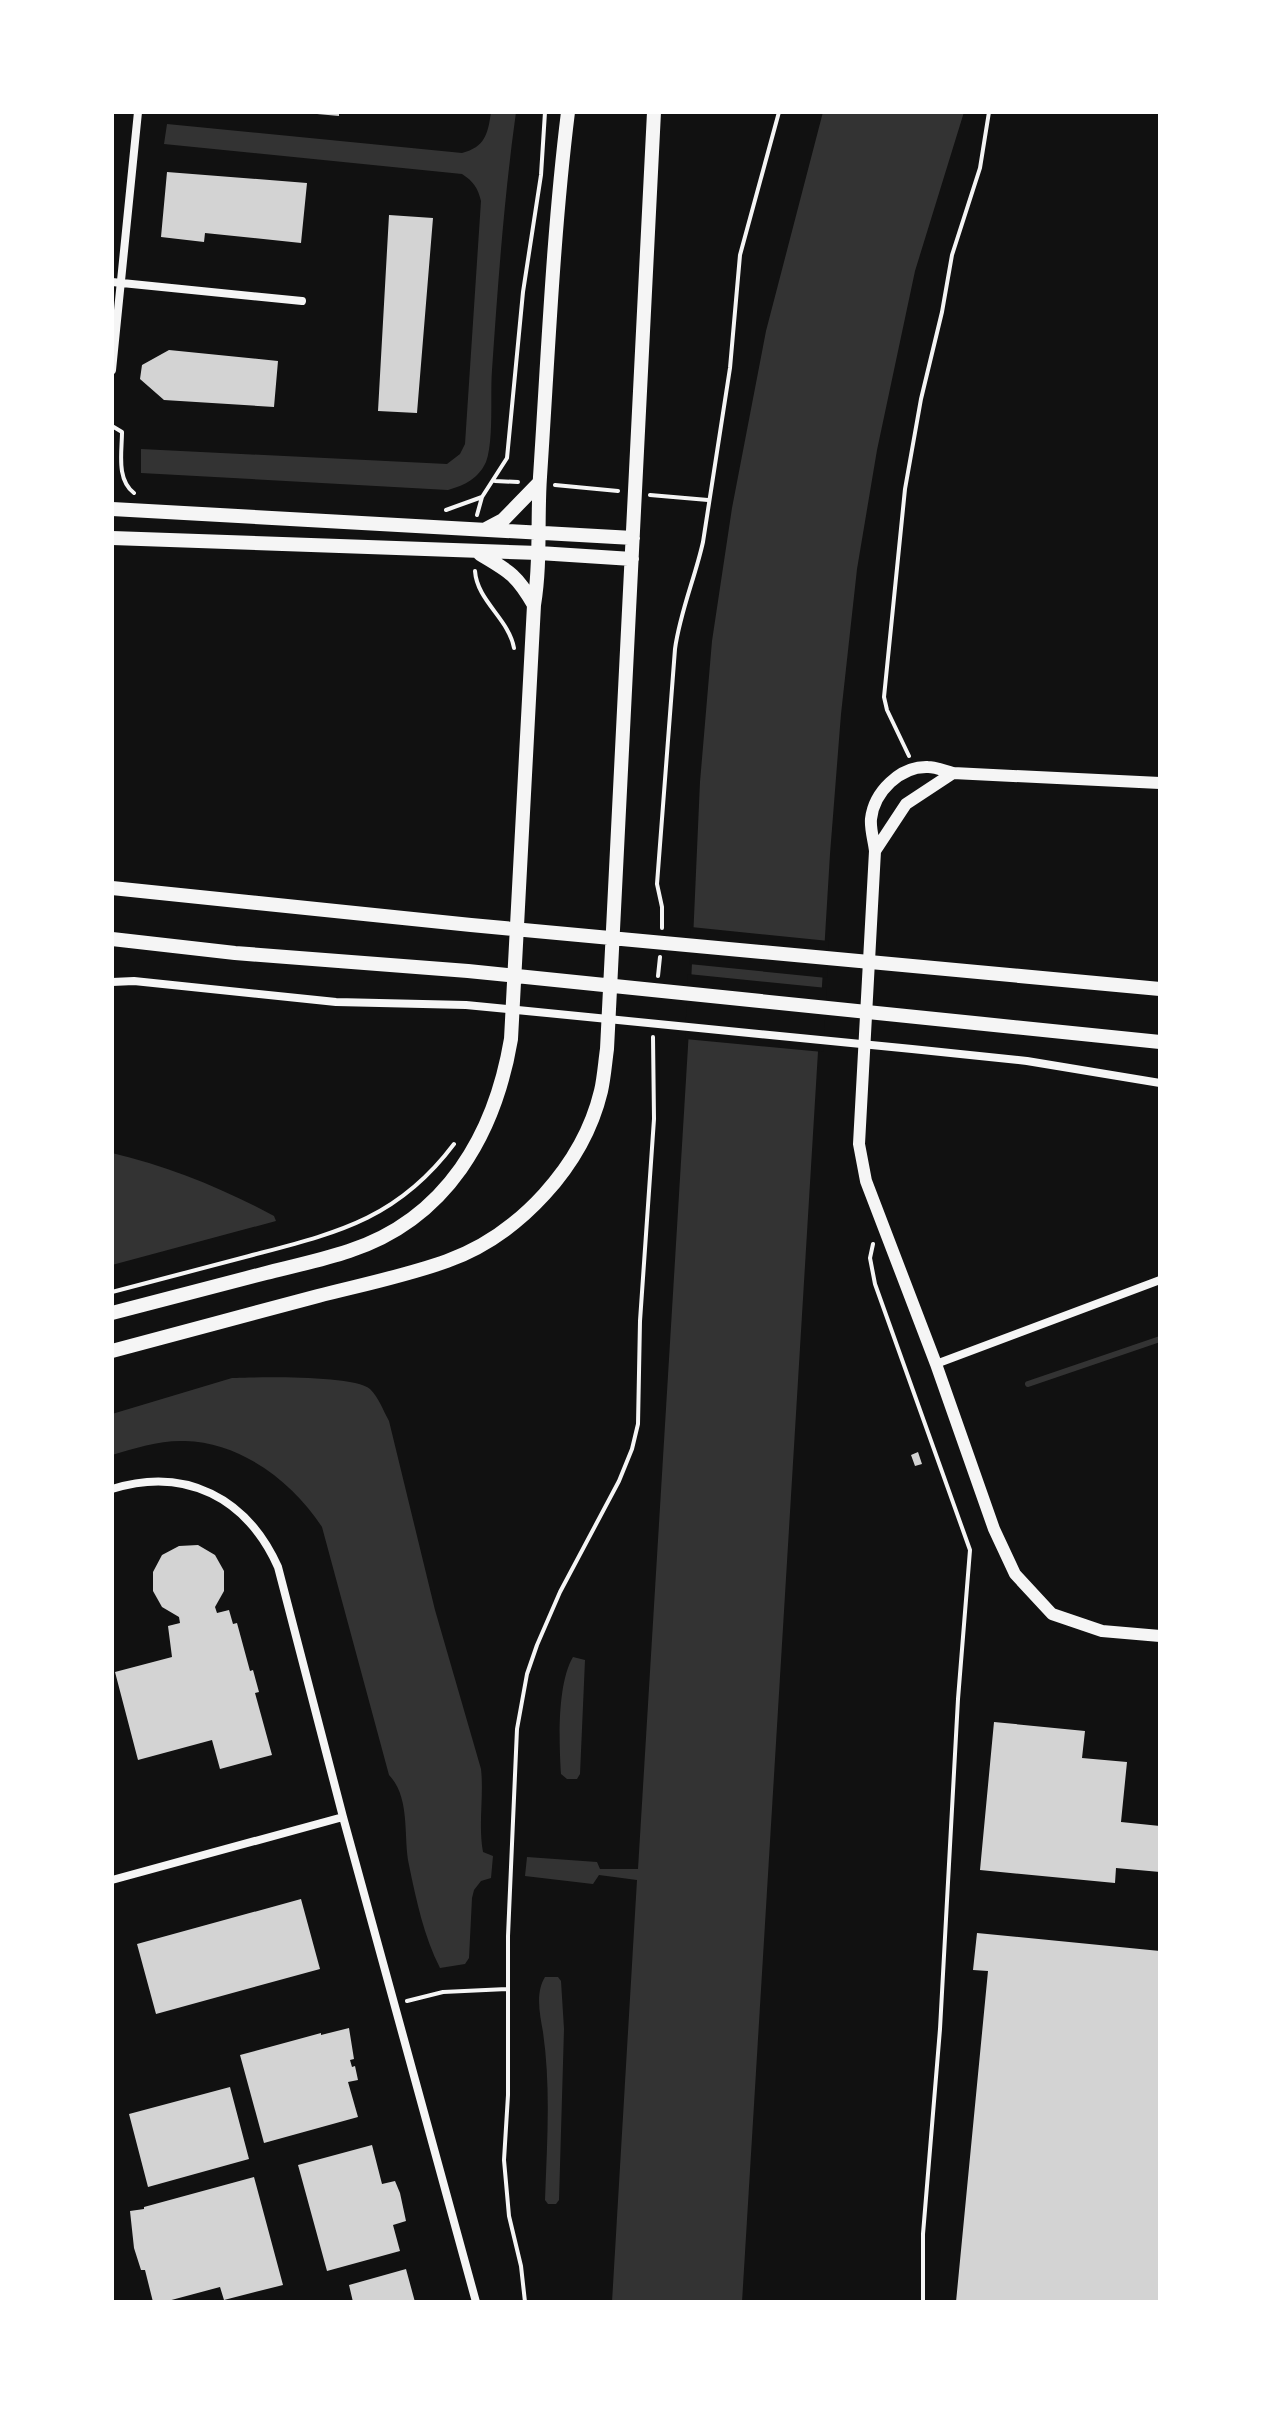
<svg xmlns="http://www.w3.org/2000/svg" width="1272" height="2414" viewBox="0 0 1272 2414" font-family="'Public Sans',sans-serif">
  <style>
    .water { fill: #333 }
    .pier { fill: #111 }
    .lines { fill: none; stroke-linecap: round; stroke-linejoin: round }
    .stream { stroke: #333; stroke-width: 6 }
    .building { fill: #d3d3d3 }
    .path { stroke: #f5f5f5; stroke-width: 4 }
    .minor { stroke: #f5f5f5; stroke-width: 8 }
    .tertiary { stroke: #f5f5f5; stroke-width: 12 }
    .primary { stroke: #f5f5f5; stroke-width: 14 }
  </style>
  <rect width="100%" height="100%" fill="#111"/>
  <!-- water -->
  <path class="water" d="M491,112H516C504,198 498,283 492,370C490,394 494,440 486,462C478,479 465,485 448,490L141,473V449L447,464L460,454L465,444L481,201C478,188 473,181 462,174L164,144L167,124L462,153C485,147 488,134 491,112Z
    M823,112H964L915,271L877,450L857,569L841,714L830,854L742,2302H612L637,1880L599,1875L593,1884L525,1876L527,1857L597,1862L600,1869H638L689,1030L700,782L712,641L732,508L766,331Z
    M112,1153C168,1166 224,1189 274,1216L276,1221L112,1265Z
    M232,1378C257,1377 354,1375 370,1389C379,1398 383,1410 389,1421L435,1610L481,1769C484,1796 478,1825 483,1852L493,1856L491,1878L481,1881L474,1890L472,1898L469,1958L465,1964L440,1968C424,1937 416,1899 409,1865C403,1837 411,1798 389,1775L322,1527C294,1483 241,1442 185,1441C160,1440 136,1448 112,1455V1414Z
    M573,1657L585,1660L580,1774L577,1779H567L561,1774C559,1742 557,1684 573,1657Z
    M545,1977H558L561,1981L564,2029L559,2200L556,2204H548L545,2200C547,2144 551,2088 543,2032C540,2015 535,1993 545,1977Z"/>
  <!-- pier -->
  <path class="pier" d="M691,927L829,941L827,978L689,964Z
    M688,974L827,988L823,1052L685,1039Z"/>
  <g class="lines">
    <!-- stream -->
    <path class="stream" d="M1028,1384L1160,1339"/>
  </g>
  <!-- building -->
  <path class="building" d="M317,112H339V116L317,114Z
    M167,172L307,183L301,243L205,233L204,242L161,237Z
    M389,215L433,218L417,413L378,411Z
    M169,350L278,361L274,407L164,400L140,379L142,365Z
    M918,1452L922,1464L915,1466L911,1455Z
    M198,1545L215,1555L224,1571V1591L215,1607L217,1613L229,1610L233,1624L237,1623L250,1671L253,1670L259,1692L255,1693L272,1755L220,1769L212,1740L138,1760L115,1672L172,1657L168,1626L180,1623L179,1617L162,1607L153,1591V1572L162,1555L179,1546Z
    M994,1722L1085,1731L1082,1758L1127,1762L1121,1822L1160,1826V1872L1116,1868L1115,1883L980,1870Z
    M301,1899L320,1969L156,2014L137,1944Z
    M977,1933L1160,1951V2302H956L988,1971L973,1970Z
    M349,2028L354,2059L350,2060L352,2067L355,2066L358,2080L348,2082L358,2117L264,2143L240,2055L321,2033V2035Z
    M230,2087L249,2159L148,2187L129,2114Z
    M372,2145L382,2184L395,2181L400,2193L406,2221L393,2225L400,2251L327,2271L298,2165Z
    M254,2177L283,2285L224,2300L220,2287L164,2302H153L145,2270H141L134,2248L130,2211L144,2209V2207Z
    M406,2269L415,2302H353L349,2285Z"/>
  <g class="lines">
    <!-- path -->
    <path class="path" d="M112,426L122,432C122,452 116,479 134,493
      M495,481L518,482
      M555,485L618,491
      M650,495L708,500
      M446,510L482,497
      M477,515L482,497L507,458L523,292L541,175L545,112
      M475,571C477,601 509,619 514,648
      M909,756L887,710L884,697L905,489L921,399L942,312L952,255L980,168L989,112
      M662,928V907L657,884L675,649C680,612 695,578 703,542L730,368L740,255L779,112
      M658,976L660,957
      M873,1244L870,1258L875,1284L970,1550L958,1699L940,2029L923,2234V2302
      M112,1292C158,1280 203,1268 249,1256C336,1233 397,1220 454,1144
      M407,2001L443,1992L507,1989
      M525,2302L521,2266L509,2216L504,2160L508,2095V1936L517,1729L527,1674L537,1645L560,1592L619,1481L632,1449L638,1424L640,1321L654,1119L653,1037"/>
    <!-- minor -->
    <path class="minor" d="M112,282L302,301
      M112,370L138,112
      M112,982L134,981L336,1002L466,1005L912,1049L1027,1061L1160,1083
      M936,1364L1160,1280
      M112,1489C186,1466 247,1498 278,1567L343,1817L476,2302
      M112,1880L343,1817"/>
    <!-- tertiary -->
    <path class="tertiary" d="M1160,783L953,773C945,771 936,767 928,767C900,766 874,792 871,819C870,829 874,841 875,851L859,1144L866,1181L936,1364L994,1529L1015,1574L1052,1614L1102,1631L1160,1636
      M875,851L906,804L953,773"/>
    <!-- primary -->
    <path class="primary" d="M112,509L633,538
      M486,529L503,520L539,483
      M112,538L539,553L632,559
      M480,554C509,571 517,575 534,605
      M112,888L471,925L1160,989
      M112,939L235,953L468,971L1160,1042
      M112,1313C163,1300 215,1286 266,1273C294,1266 322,1260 349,1251C447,1219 495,1134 511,1039L534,605C541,563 537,520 540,477C548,356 553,233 568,112
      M112,1351C181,1333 249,1314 318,1296C361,1285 405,1276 447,1261C519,1235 583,1166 601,1091C604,1078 605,1063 607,1049L654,112"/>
  </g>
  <!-- border -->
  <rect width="1272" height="2414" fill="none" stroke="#ffffff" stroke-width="228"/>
</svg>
